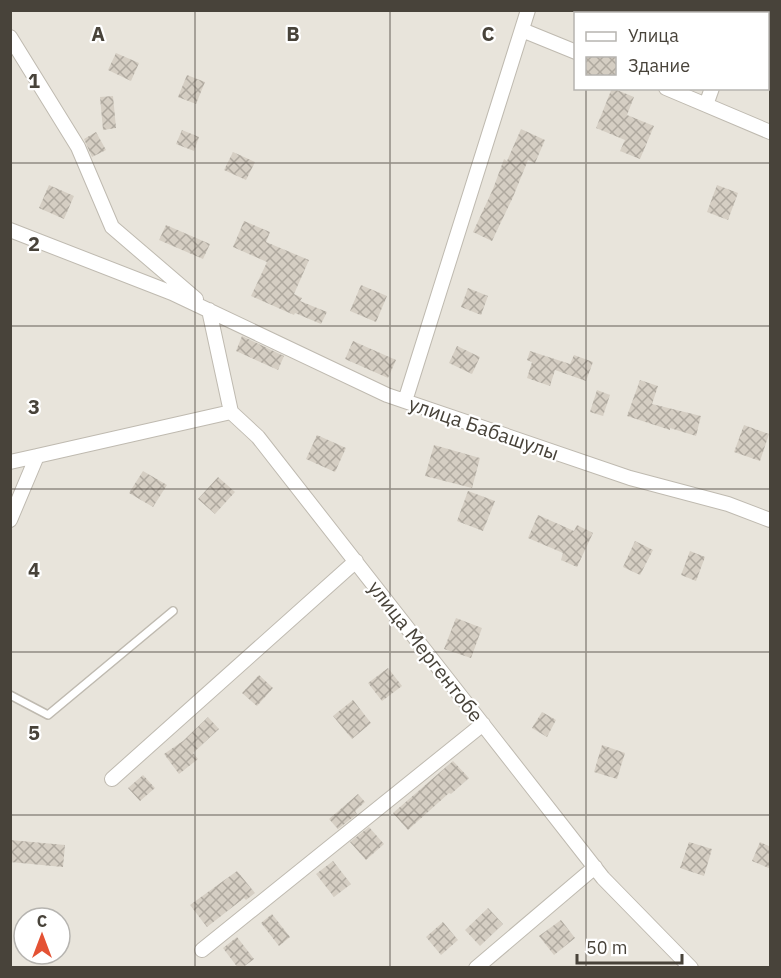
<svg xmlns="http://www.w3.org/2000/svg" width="781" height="978" viewBox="0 0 781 978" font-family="'IBM Plex Sans',sans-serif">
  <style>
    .residential { fill: #e8e4db; fill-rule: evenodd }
    .building { fill: url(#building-cross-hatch) }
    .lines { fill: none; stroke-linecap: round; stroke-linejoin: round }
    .lane-casing { stroke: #bfbab0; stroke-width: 10 }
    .street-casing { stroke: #bfbab0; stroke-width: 16 }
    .lane { stroke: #fff; stroke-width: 7 }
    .street { stroke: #fff; stroke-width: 14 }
    .grid { fill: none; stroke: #48433a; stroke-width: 1.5; stroke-opacity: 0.55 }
    .labels { text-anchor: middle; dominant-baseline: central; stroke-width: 4.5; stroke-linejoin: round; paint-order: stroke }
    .street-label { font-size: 20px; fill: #48433a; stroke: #fff }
    .grid-label { font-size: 20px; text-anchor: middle; font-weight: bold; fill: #48433a; stroke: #fff; stroke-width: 4.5; stroke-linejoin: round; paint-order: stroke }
  </style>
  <defs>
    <pattern id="building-cross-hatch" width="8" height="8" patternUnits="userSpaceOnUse" patternTransform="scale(1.5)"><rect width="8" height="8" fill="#d5cec3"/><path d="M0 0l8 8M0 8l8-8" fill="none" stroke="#afa99f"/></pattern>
  </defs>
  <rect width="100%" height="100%" fill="#f4f2ec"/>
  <!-- residential -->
  <path class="residential" d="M10,11H770V967H11ZM576,14H768V88H576ZM24,918H60V954H24Z"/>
  <!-- building -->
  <path class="building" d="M116,53L139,63L131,81L108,70Z
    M187,75L205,82L196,104L178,97Z
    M612,88L634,97L627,115L654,126L640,159L620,151L625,140L596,128Z
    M113,96L116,128L103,130L100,97Z
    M521,129L545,140L535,163L528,160L513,197L492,241L473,232L493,189L504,159L507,161Z
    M182,130L199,137L194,151L176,144Z
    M96,132L106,150L92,157L84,139Z
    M233,152L255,162L246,180L224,170Z
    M49,185L74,196L64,219L39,208Z
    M717,185L738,193L728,220L707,212Z
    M244,221L270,232L266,242L309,260L294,294L302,298L300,301L327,312L321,324L295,313L294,315L251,296L267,262L233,247Z
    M166,225L210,244L203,259L159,240Z
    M361,285L387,296L376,322L350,311Z
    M468,288L488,296L481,315L461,307Z
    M242,336L284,356L278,370L236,351Z
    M353,341L396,360L388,378L345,359Z
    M457,346L480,357L472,374L449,363Z
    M530,351L570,364L574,355L593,362L586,381L555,370L550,386L527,378L532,362L527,360Z
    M640,380L658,386L652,404L701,416L696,436L670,428V430L627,416Z
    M597,390L610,395L603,416L590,412Z
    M744,425L769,434L760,461L734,452Z
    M317,435L346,448L335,472L306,459Z
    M434,445L480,458L472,488L425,476Z
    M143,471L167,485L153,507L129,493Z
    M218,477L235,492L215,514L198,499Z
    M468,491L495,501L483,531L457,521Z
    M538,515L574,531L577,525L593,533L577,567L561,560L563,553L528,538Z
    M635,541L653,550L640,575L623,567Z
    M690,551L705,557L696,581L681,575Z
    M456,618L482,628L471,658L444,649Z
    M388,668L402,686L382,701L368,683Z
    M259,675L273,688L257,706L242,693Z
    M353,700L371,723L352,739L333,716Z
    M542,712L556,720L547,737L532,728Z
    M208,717L219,729L193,753L198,759L179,774L164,754L183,741Z
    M602,745L625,753L617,779L594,772Z
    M453,761L469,778L451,794L449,793L408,830L393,813Z
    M143,775L155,788L140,801L128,788Z
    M358,794L365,802L355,811L357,814L338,829L329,819Z
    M369,827L384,844L366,860L350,842Z
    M10,840L65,845L63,867L10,862Z
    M689,842L712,849L704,876L680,868Z
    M760,842L771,847V869L752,861Z
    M333,861L351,884L334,897L316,874Z
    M237,871L255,893L246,900L244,898L207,927L190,905Z
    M488,908L503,924L480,946L465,930Z
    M272,914L290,937L279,946L261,923Z
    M561,920L575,938L554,955L539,936Z
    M443,922L458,940L441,955L426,937Z
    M237,937L254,959L242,968H238L223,948Z"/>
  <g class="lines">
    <defs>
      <path id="lane" d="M10,695L48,715L173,611"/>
      <path id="street" d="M742,14L743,10
        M522,30L576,52
        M10,37L78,147L112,227L196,299
        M666,88L770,132
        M706,105L712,88
        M10,230L172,293L387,395L630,478L728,504L770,520
        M209,310L231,412L258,437L603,878L691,968
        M405,401L528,10
        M10,462L37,456
        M10,520L37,456L231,412
        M112,779L356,561
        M202,950L483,724
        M476,968L595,867"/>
    </defs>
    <!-- lane casing -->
    <use href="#lane" class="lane-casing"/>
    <!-- street casing -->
    <use href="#street" class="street-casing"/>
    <!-- lane -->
    <use href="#lane" class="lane"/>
    <!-- street -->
    <use href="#street" class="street"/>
  </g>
  <!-- grid -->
  <path class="grid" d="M195,10V968M390,10V968M586,10V14M586,88V968M10,163H770M10,326H770M10,489H770M10,652H770M10,815H770"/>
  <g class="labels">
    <!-- street labels -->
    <g class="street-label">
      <text transform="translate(484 428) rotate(19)">улица Бабашулы</text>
      <text transform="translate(426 651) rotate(52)">улица Мергентобе</text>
    </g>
  </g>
  <g class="grid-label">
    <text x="98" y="41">A</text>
    <text x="293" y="41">B</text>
    <text x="488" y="41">C</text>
    <text x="34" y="88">1</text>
    <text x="34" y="251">2</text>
    <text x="34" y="414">3</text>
    <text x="34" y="577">4</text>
    <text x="34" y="740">5</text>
  </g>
  <!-- border -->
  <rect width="781" height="978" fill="none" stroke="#48433a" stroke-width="24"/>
  <!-- legend -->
  <rect x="574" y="12" width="195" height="78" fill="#ffffff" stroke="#b6b4b0" stroke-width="1.5"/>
  <rect x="586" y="32" width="30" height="9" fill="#ffffff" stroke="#b6b4b0" stroke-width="1.5"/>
  <text x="628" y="42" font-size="18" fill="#48433a">Улица</text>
  <rect x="586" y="57" width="30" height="18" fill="url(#building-cross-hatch)" stroke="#b6b4b0" stroke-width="1.5"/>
  <text x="628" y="72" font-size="18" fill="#48433a">Здание</text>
  <!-- north arrow -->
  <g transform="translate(42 936)"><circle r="28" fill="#ffffff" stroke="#b6b4b0" stroke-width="1.5"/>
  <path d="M0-4.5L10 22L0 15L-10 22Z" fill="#e45234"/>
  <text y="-9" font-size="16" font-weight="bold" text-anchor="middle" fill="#48433a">С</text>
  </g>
  <!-- scale -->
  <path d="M577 954v9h105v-9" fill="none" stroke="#48433a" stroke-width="3"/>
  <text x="586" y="954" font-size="18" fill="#48433a" stroke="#ffffff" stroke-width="4.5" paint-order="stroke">50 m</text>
</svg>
